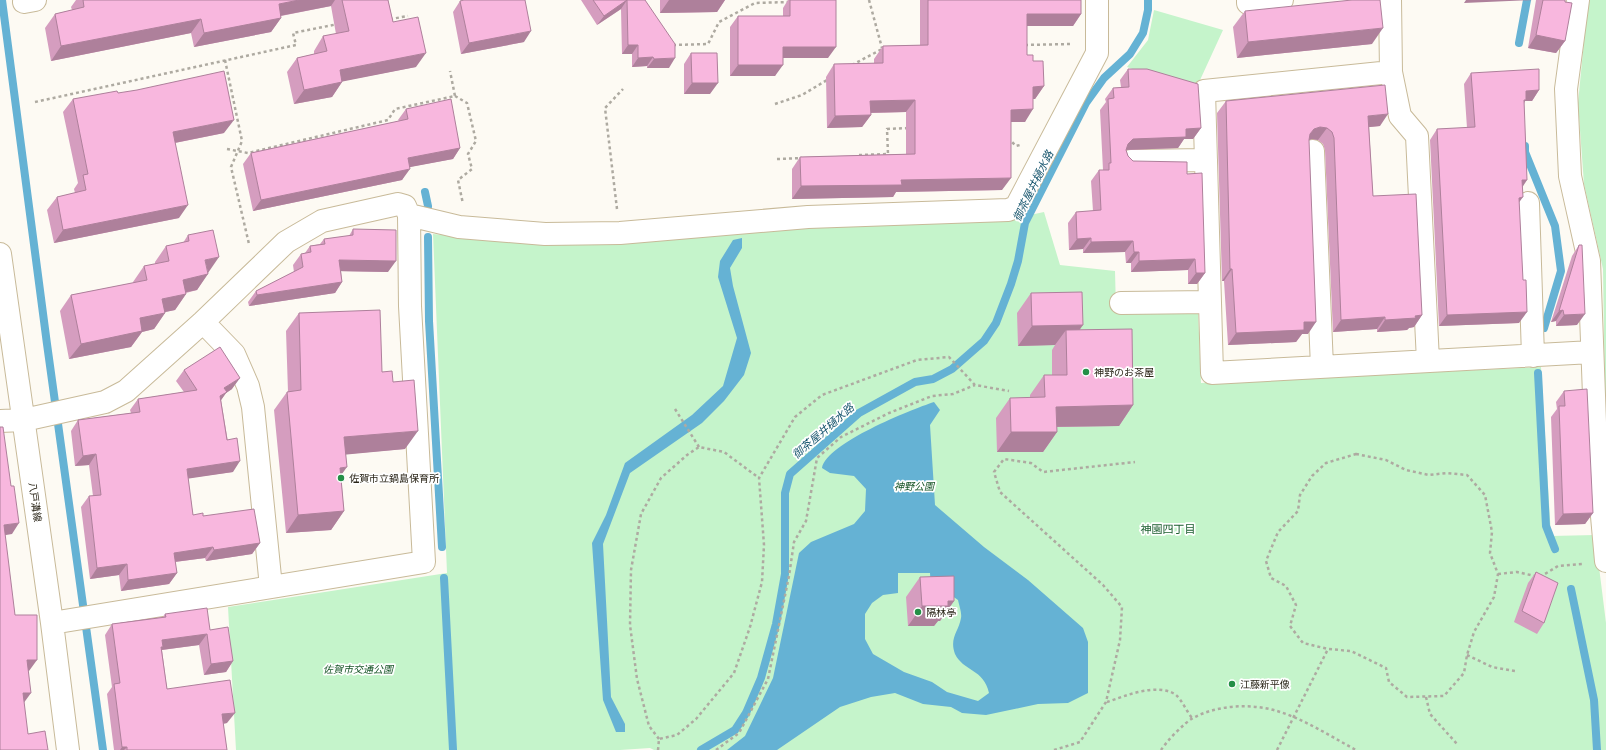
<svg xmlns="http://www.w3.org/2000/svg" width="1606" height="750" viewBox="0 0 1606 750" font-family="Merriweather,'Noto Sans JP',serif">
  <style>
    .green { fill: #c5f4cb }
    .water { fill: #65b2d4; fill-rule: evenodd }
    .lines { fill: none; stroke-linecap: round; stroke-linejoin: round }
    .stream { stroke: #65b2d4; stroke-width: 8 }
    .minor-casing { stroke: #c8ba99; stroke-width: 24 }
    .path { stroke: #aeaaa1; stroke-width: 2.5; stroke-dasharray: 3 3; stroke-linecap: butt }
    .minor { stroke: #fff; stroke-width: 22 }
    .wall { fill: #d59dbf }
    .shaded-wall { fill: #ae809b }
    .building { fill: #f8b7de; stroke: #ae809b }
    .poi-dot { fill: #248f47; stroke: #fff; stroke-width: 1.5 }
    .labels { text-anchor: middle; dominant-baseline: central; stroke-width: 3.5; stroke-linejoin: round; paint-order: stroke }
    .poi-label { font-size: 10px; fill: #2a2518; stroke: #fff; text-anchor: start }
    .park-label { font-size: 10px; font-style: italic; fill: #195629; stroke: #fff }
    .street-label { font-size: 10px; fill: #2a2518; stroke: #fff }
    .water-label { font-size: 11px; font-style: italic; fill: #19576f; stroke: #fff }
    .neighbourhood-label { font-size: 11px; fill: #1a5d2e; stroke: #fff }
  </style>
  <rect width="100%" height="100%" fill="#fdfaf3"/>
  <!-- green -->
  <path class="green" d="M1588,0H1606V465L1603,269L1584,184L1578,103Z
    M1154,10L1223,30L1195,91L1127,67L1148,40Z
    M1044,212L1060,265L1115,271L1116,310H1198L1201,383L1541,367L1551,536L1595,535L1606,623V750H654L650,748L620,750H236L228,607L447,573L433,234L527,243L788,225L1016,218Z"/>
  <!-- water -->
  <path class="water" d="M742,238V248L730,268L733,286L751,353L744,375L724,401L702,423L630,473L603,544L611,697L625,724V732H616L603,700L592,543L606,515L625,463L692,415L723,386L737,338L718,277L720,261L733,240Z
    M934,402L940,410L930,425L935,505L984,547L1028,580L1083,628L1088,642V693L1068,703L1038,704L986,715L962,713L951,707L923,704L895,693L871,697L840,707L777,750H727L745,736L773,678L799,553L811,542L854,524L865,511L866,489L854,476L830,473L822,468C827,443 910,410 934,402ZM898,573H930L931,588L948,593L958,600C959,605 962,613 961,618C959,631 949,638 955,654C963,671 984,669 989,693L978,701L947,692L932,682L904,672L873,654L865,639V614L872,603L883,595L898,593Z"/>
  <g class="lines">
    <!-- stream -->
    <path class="stream" d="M2,0L47,344L103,750
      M1519,43L1527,0
      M1525,146V152L1555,226L1561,271L1544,328
      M425,192L428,206
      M428,237L429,321L442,547
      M1538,373L1546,526L1555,549
      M444,578L453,750
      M1571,589L1594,700L1597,750
      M701,750L735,730L746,713L761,678L776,624L785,574V493L790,474L859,413L915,382L933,379L952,369L984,341L996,323L1011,284L1018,261L1025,223L1086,103L1104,78L1130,54L1143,33L1148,10V0"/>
    <defs>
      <path id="minor" d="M1248,0V3L1282,0
        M1390,0L1391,72L1400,116L1417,136L1428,361
        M1578,0L1566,89L1570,176L1589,261L1596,449L1606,561
        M24,2L35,0
        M1391,72L1204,91L1212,373L1592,352
        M1313,151L1322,367
        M1131,161L1206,160
        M1528,203L1533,356
        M409,215L459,227L545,234L620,233L808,217L1008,210L1016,207L1097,53V0
        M0,254L52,623L68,750
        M1121,303L1210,302
        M203,322L234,354L248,386L253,407L271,587
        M0,421L24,420L105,402L126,391L203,322L286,242L322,221L398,204L405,206L409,215L410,306L424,562L52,623"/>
    </defs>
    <!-- minor casing -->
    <use href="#minor" class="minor-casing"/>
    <!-- path -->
    <path class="path" d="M869,0L882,48
      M391,18V19L408,16
      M673,45L708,44L719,22L755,3L789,2
      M1025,45L1072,44
      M225,60L242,141L231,167L249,244
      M852,65L884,48
      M455,96L467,103L476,141L468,154L472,169L458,180L463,204
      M35,102L296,45L293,33L338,24
      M775,104L802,95L827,80
      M1008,138L1016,146L1020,145
      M227,149L248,153L388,120L395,109L455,96L450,71
      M859,155L888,154L887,129L908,128
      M777,159L802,158
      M617,209L605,108L623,89
      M675,409L699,447
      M1356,454L1386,460L1406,470L1429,475L1447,473L1467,475L1485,495L1492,532L1490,553L1498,574L1494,597L1474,632L1467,655L1464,673L1444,696L1407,697L1389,682L1386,668L1351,651L1328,649L1303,643L1290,626L1296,605L1286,586L1271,578L1266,561L1278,532L1298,511L1300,495L1312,476L1326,463Z
      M1498,574L1517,572L1535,576
      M1540,577L1558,566L1582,564
      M1467,655L1492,667L1515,671
      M1426,697L1430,714L1457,744
      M1107,702C1125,696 1158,682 1176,695C1182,700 1187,712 1192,718
      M659,739L649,726L637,679L630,625L631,570L641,514L661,478L687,455L699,447L724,452L759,478
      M658,750L659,739L677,735L696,719L734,673L750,627L762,582L764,545L759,478L795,417L822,395L917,360L949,357L975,385L1009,391
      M716,750L739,733L768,679L789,576L794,542L806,521L817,458L841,437L889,413L932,396L953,394L975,385
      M1054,750L1080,742L1106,702L1120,640L1122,607L1103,585L1000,492L994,472L1004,459L1031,463L1043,472L1135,462
      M1161,750C1167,741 1184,723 1193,718C1217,705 1251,703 1277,711C1304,719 1330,736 1356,750
      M1277,750L1328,649"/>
    <!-- minor -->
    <use href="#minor" class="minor"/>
  </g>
  <!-- wall -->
  <path class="wall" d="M76,0H388L393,22L416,67L342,81V82L332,97L294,104L287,72L297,58L314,54V51L323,36L336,34L331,6L281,16V18L271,32L194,47L191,33L51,61L45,28L55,14L72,10L71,7Z
    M581,0H645L669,68H647V66L632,67V54H622L621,9L597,25Z
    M660,0H725L717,12L660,13Z
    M788,0H836L828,58H783L775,76H730V27L738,16H783V8Z
    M920,0H1081V14L1073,26H1027V55L1033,61L1044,86L1035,99H1033L1025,122H1011L1002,190L896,192L893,197L792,199V169L800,157L906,154V112L871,113V115L862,127L827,128L826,77L834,64L874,63V59L883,46L920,45Z
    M1536,0H1565V41L1556,53L1528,48Z
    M460,1L524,42L461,54L453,12Z
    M1245,11L1372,44L1237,58L1233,27Z
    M691,53L710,94H684V64Z
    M1128,69L1201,128L1193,139H1184L1178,148L1126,150L1128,156L1133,161L1187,174L1205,273L1197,284H1188V270L1131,272V263H1126L1125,252L1083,253V249L1069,250L1068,223L1076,212L1093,211L1091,181L1099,170H1103L1100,110L1106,102L1105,99L1113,88L1121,87L1120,80Z
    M1471,73L1539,90L1532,101H1525L1524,104L1522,188L1519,202V323L1439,326L1430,140L1437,129L1467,128L1464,84Z
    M118,93L224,133L175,143L179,218L54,243L47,210L57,197L75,193L74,189L78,183L63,112L73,99Z
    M1226,101L1380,126L1369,127L1373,196L1422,315L1414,327L1409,328L1407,330L1377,332V329L1333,332L1325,150L1323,144L1318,140L1312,139L1309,140L1308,334H1302L1296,342L1228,345L1224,281H1222L1217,113Z
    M406,109L460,148L453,159L409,167L402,180L253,211L243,164L251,153L399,121L398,120Z
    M353,229L388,272L341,271L342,282L335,293L249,306L248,302L256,291L294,272L293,265L301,254L305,253L310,246L320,244L324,239L349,236Z
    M188,235L208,273L197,290L186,293V294L175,310L165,312V313L154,329L142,332L131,347L69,359L60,311L71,295L133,283V282L144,266L155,264V262L166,246L183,243Z
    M1579,245L1577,325L1556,326V321L1551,322L1572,256Z
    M1031,293L1080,330L1133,405L1119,426L1057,427V432L1043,452H997L996,418L1010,398H1030V395L1044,375H1052V350L1055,345L1018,346L1017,313Z
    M299,313L382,372L393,382L405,449L346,454L341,475L344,511L331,530L286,533L274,410L287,392H288L286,331Z
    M184,370L232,389L226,393L221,400L233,472L188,478L193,515L203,516L260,543L252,554L206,561L205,558L175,562L177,573L169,584L121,591L119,575L90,579L81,507L89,496H93L89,465L75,466L71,431L78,420L131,413L130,410L138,399L184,392L176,381Z
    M1564,391L1593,513L1585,524L1555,525L1551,417L1557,409L1556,402Z
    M1536,572L1544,623L1537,634L1514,622L1528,583Z
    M920,577L954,601L940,621H938L934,626H908L906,597Z
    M165,614L210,630L233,661L226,672L204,675L199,645L162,650L167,689L227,723L223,724L227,750H114L107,694L112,687L105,635L112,624L163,617Z"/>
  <!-- shaded-wall -->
  <path class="shaded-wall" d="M299,0H335L331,6L269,18L279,4Z
    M627,0L621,9L597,25L604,16Z
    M669,0H725L717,12L660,13Z
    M1466,0H1533L1464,3Z
    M1027,14H1081L1073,26H1018Z
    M281,18L271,32L194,47L204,33Z
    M201,19L191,33L51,61L61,46Z
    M1383,28L1372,44L1237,58L1248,42Z
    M531,31L524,42L461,54L469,43Z
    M1536,35L1565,41L1556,53L1528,48Z
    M628,45H638L632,54H622Z
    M783,47H836L828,58H775Z
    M426,53L416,67L330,84L340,70Z
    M653,57L647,66L632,67L638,58Z
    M675,58L669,68H647L654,59Z
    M738,65H783L775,76H730Z
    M342,82L332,97L294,104L304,90Z
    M692,83H718L710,94H684Z
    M1044,86L1035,99H1024L1033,87Z
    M1539,90L1532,101H1525L1519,111L1526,91Z
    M915,100L906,112L862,113L870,101Z
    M1033,109L1025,122H1002L1011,110Z
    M1388,114L1380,126L1360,128L1368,116Z
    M871,115L862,127L827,128L835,116Z
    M234,120L224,133L164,145L173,132Z
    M1320,127L1327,128L1318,140L1312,139L1306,141L1310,134L1314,129Z
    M1201,128L1193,139H1184L1178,148L1125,150L1128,144L1133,139L1186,129Z
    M460,148L453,159L400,169L408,158Z
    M410,169L402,180L253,211L261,200Z
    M1011,178L1002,190L896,192L893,197L792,199L801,186L901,180Z
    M1522,180H1527L1520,191Z
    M1523,197L1515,208L1519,198Z
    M188,205L179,218L54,243L63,230Z
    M1091,238L1083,249L1069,250L1077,239Z
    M1133,241L1125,252L1083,253L1091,242Z
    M1134,252H1139L1131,263H1126Z
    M219,257L208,273L205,260Z
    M1195,259L1188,270L1131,272L1139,261Z
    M339,260L396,261L388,272L331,271Z
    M1230,269H1232L1224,281H1222Z
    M1196,273H1205L1197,284H1188Z
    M208,274L197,290L172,295L183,280Z
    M342,282L335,293L249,306L257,295Z
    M186,294L175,310L151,315L162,299Z
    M1563,310L1556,321L1551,322L1559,311Z
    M1527,312L1519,323L1439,326L1447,315Z
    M165,313L154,329L142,332L131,347L69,359L81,344L140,318Z
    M1585,314L1577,325L1556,326L1564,315Z
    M1422,315L1414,327L1409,328L1407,330L1377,332L1385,320Z
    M1385,317L1377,329L1333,332L1341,320Z
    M1304,322H1316L1308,334H1302L1296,342L1228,345L1236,333Z
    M1083,325L1069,345L1066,330L1055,345L1018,346L1032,326Z
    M240,378L232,389L226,393L219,403L213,407L224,388Z
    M1133,405L1119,426L1042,427L1056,407Z
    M418,431L405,449L331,456L344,437Z
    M1011,432H1057L1043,452H997Z
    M96,454L89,465L75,466L83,456Z
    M240,461L233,472L179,480L187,469Z
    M347,467L334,485L340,468Z
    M344,511L331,530L286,533L298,515Z
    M1593,513L1585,524L1555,525L1563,514Z
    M19,523L12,534L0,536L4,525Z
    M260,543L252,554L206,561L214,550Z
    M213,547L205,558L166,563L174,553Z
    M127,564L119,575L90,579L97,568Z
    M177,573L169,584L121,591L128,580Z
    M948,601H954L940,621H938L934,626H908L922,606Z
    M207,634L199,645L161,650L162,640Z
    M27,660H37L29,671H19Z
    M233,661L226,672L204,675L211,664Z
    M23,693H31L23,704Z
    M235,713L227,723L214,725L222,714Z
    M122,747H127L124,750H120Z"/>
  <!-- building -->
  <path class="building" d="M83,0H299L279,4L281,18L204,33L201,19L61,46L55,14L84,7Z
    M342,0H388L393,22L418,17L426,53L340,70L342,82L304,90L297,58L327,51L323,36L349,31Z
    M464,0H525L531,31L469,43L460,1Z
    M593,0H645L675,44V58L654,59L653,57L638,58V45H628L627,0L604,16Z
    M790,0H836V47H783V65H738V16H790Z
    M928,0H1081V14H1027V55H1033V61H1043L1044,86L1033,87V109L1011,110V178L901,180L902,185L801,186L800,157L915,154V100L870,101L871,115L835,116L834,64L883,63V46L928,45Z
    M1352,0H1380L1383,28L1248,42L1245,11Z
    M1543,0H1565V2L1572,3L1565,41L1536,35Z
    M691,53H717L718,83H692Z
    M1128,69H1147L1198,84L1201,128L1186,129V137L1133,139L1128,144L1126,150L1128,156L1133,161L1187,162V174L1202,173L1205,273H1196L1195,259L1139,261V252H1134L1133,241L1091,242V238L1077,239L1076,212L1101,210L1099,170H1109V163H1111L1108,99L1114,98L1113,88L1129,87Z
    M1539,69V90L1526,91V100H1524L1527,180H1522L1523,197L1519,198L1523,280H1526L1527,312L1447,315L1437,129L1475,127L1471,73Z
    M224,71L234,120L173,132L188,205L63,230L57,197L86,190L83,175L88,174L73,99L117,91L118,93L137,90Z
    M1385,85L1388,114L1368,116L1373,196L1416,194L1422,315L1415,316L1416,318L1385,320V317L1341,320L1334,138L1332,132L1327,128L1320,127L1314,129L1310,134L1309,140L1316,322H1304V330L1236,333L1232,269H1230L1226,101Z
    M451,99L460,148L408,158L410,169L261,200L251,153L408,119L406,109Z
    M353,229L396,230V261L339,260L342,282L257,295L256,291L303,267L301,254L311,252L310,246L325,244L324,239L353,235Z
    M213,230L219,257L205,260L208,274L183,280L186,294L162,299L165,313L140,318L142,331L81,344L71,295L147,280L144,266L169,261L166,246L189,241L188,235Z
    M1579,245H1582L1585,314L1564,315L1563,310L1559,311Z
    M1082,292L1083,325L1032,326L1031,293Z
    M380,310L382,372L392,371L393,382L414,380L418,431L344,437L347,467L340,468L344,511L298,515L287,392L301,390L299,313Z
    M1132,329L1133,405L1056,407L1057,432H1011L1010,398L1045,397L1044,375H1067L1066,330Z
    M220,347L240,378L224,388L227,392L220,396L227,440L237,438L240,461L187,469L193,515L203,513V516L254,509L260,543L214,550L213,547L174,553L177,573L128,580L127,564L97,568L89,496L101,495L96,454L83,456L78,420L140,412L138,399L197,390L184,370Z
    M1587,389L1593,513L1563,514L1559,406H1565L1564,391Z
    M0,427H3L11,486H14L19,523L4,525L15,615H37V660H27L31,693H23L28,734L45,731L48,750H0Z
    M1536,572L1558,583L1544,623L1522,611Z
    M954,576V601H948V606H922L920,577Z
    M207,608L210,630L228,627L233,661L211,664L207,634L162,640L163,647H161L167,689L230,680L235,713L222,714L227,750H127V747H122L114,684L120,683L112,624L166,617L165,614Z"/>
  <!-- markers -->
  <g class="poi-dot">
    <circle cx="1086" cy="372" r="4"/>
    <circle cx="341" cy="478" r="4"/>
    <circle cx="918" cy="612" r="4"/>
    <circle cx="1232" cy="684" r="4"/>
  </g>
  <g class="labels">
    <!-- poi labels -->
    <g class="poi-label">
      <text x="1094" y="372">神野のお茶屋</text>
      <text x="349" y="478">佐賀市立鍋島保育所</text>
      <text x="926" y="612">隔林亭</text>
      <text x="1240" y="684">江藤新平像</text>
    </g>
    <!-- park labels -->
    <g class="park-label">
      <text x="914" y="486">神野公園</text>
      <text x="358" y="669">佐賀市交通公園</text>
    </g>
    <!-- street labels -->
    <g class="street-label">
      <text transform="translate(35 502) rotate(82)">八戸溝線</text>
    </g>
    <!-- water labels -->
    <g class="water-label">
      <text transform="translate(1033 186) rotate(-64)">御茶屋井樋水路</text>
      <text transform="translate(823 431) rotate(-41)">御茶屋井樋水路</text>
    </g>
    <!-- neighbourhood labels -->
    <g class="neighbourhood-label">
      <text x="1168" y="529">神園四丁目</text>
    </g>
  </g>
</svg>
